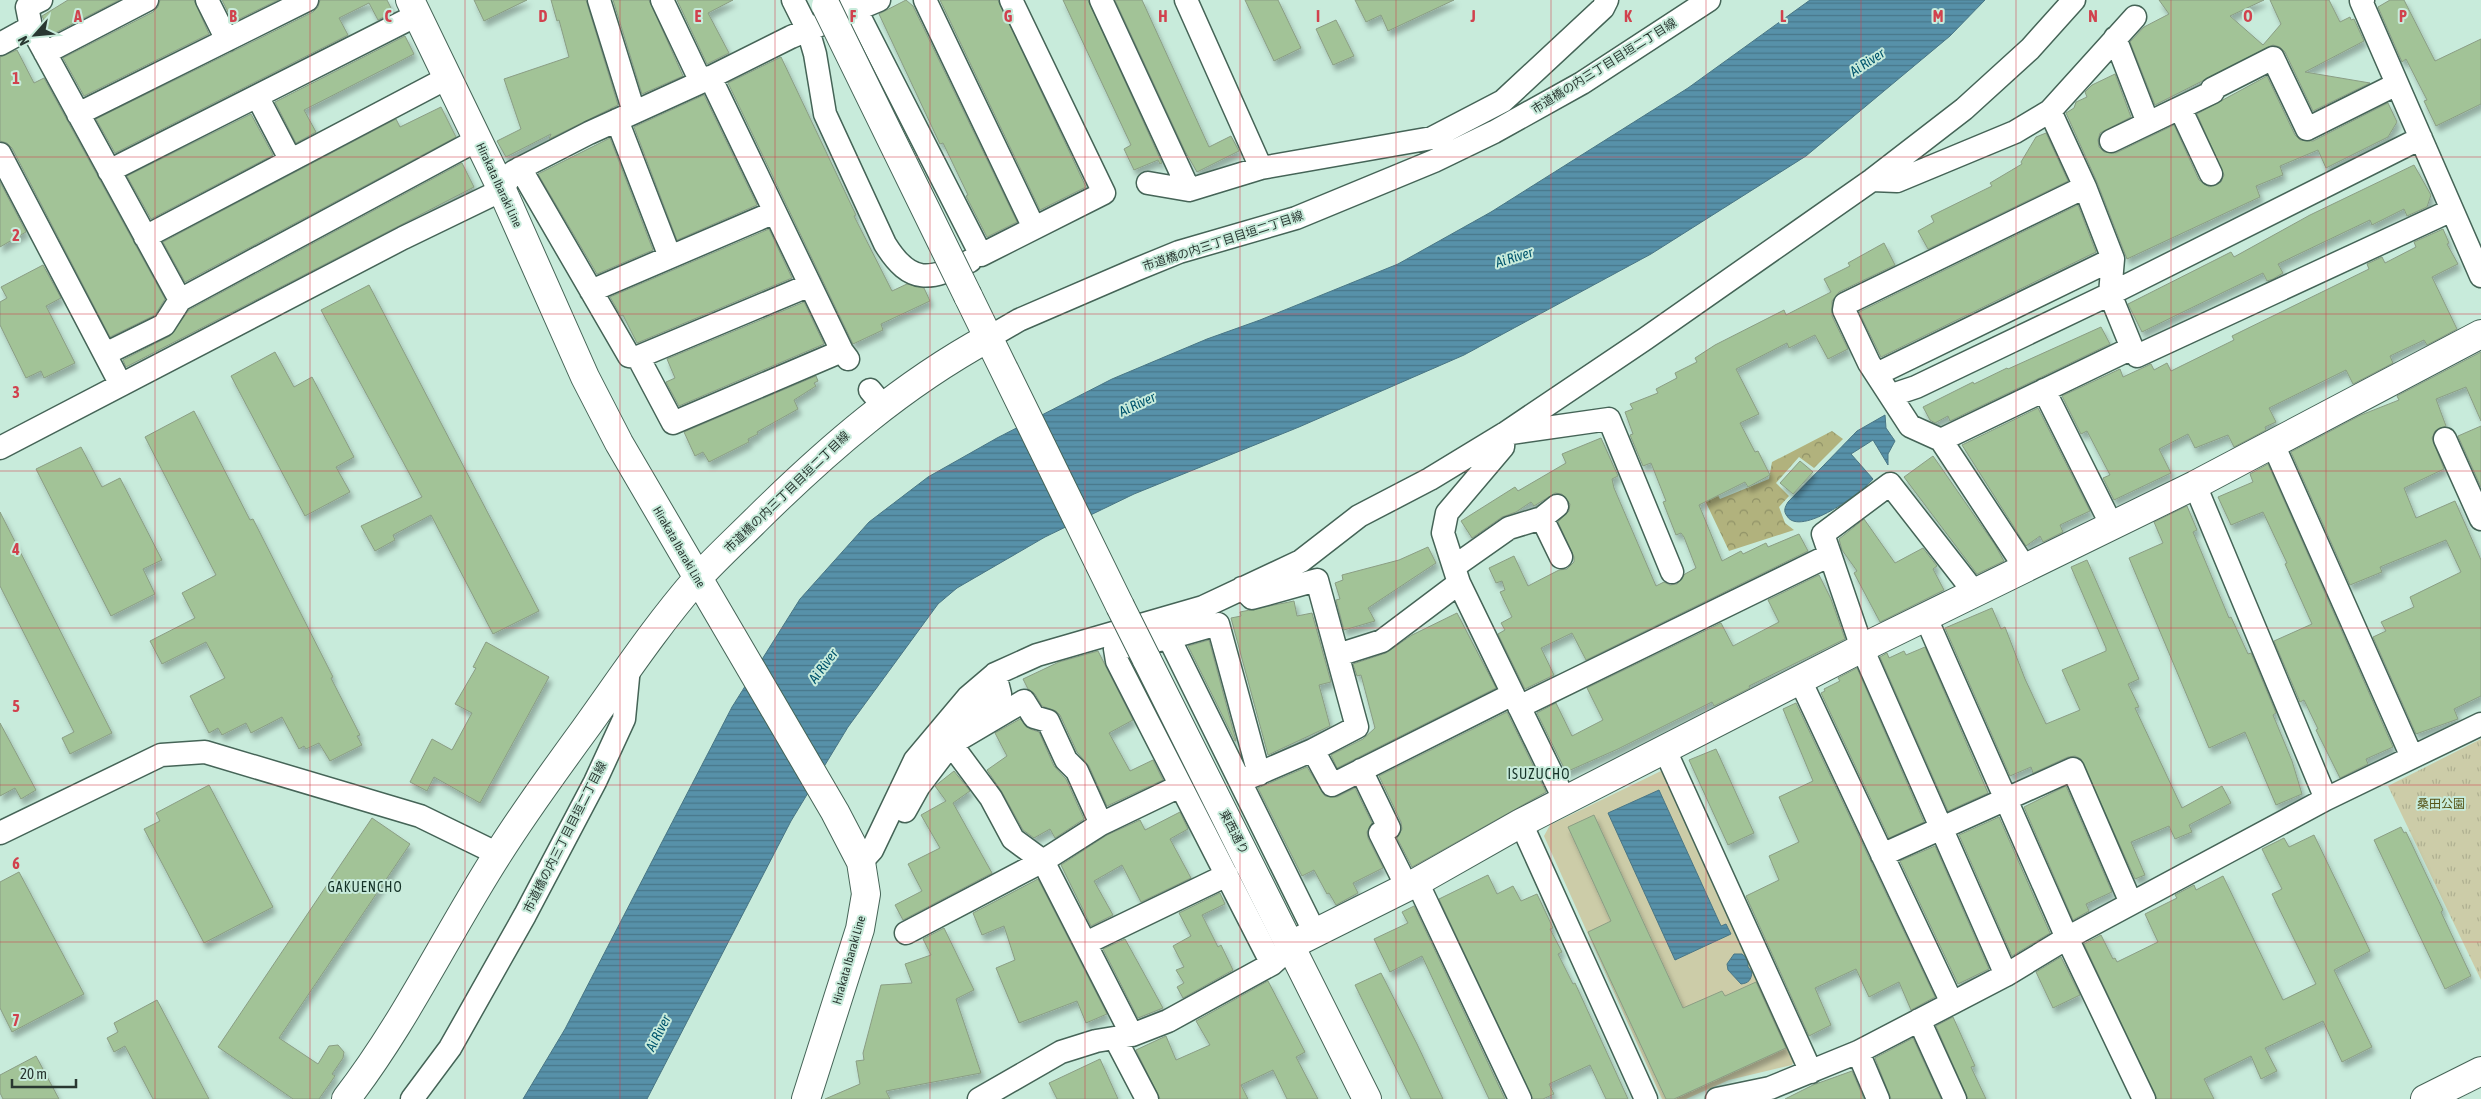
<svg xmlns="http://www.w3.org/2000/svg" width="2481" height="1099" viewBox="0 0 2481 1099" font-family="'Asap Condensed','Noto Sans JP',sans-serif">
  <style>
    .grass { fill: url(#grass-tufts) }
    .forest { fill: url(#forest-crowns) }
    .pitch { fill: #cccca8 }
    .water { fill: url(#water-rules); stroke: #497685 }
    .building { fill: #a2c397; stroke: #8a9d84; filter: url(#shadow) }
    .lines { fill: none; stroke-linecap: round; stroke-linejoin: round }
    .street-casing { stroke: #456457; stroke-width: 25 }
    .secondary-casing { stroke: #456457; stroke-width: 30 }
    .primary-casing { stroke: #456457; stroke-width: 30 }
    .street { stroke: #fff; stroke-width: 22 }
    .secondary { stroke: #fff; stroke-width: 28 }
    .primary { stroke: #fff; stroke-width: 28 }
    .secondary-bridge-casing { stroke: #456457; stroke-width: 30; stroke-linecap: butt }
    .secondary-bridge { stroke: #fff; stroke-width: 28 }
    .grid { fill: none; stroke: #d1414d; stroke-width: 1; stroke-opacity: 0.55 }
    .labels { text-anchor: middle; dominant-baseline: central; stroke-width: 4; stroke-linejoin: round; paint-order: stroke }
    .street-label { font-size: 12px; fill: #293731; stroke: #c8ebdb }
    .park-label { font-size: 12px; fill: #555417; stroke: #c8ebdb }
    .water-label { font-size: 14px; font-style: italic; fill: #00556e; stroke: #c8ebdb }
    .neighbourhood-label { font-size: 14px; letter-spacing: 1px; fill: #143227; stroke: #c8ebdb }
    .grid-label { font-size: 16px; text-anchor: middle; font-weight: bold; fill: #d1414d; stroke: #c8ebdb; stroke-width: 4; stroke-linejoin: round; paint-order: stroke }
  </style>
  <defs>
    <pattern id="grass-tufts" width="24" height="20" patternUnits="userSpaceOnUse" patternTransform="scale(1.25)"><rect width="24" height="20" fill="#cccca8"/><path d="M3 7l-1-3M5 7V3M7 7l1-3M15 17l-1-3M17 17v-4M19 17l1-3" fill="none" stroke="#afb091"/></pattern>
    <pattern id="forest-crowns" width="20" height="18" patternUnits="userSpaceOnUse" patternTransform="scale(1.25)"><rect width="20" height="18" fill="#b1b27d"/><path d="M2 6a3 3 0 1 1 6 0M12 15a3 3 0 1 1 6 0" fill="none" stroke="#909267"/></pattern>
    <pattern id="water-rules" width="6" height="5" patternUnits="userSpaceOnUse" patternTransform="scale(1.25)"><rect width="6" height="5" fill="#5791a9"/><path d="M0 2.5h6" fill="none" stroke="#48778a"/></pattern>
    <filter id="shadow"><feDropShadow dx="3" dy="5.5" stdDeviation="2.5" flood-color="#0004"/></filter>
  </defs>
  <rect width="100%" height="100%" fill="#c8ebdb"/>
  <!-- grass -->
  <path class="grass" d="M2481,739V980L2388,786Z"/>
  <!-- forest -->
  <path class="forest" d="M1832,431L1843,439L1814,468L1799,457L1776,483L1789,496L1779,507L1785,523L1794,530L1729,551L1673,433L1694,454L1720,499L1769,479L1772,462Z"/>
  <!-- pitch -->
  <path class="pitch" d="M1661,771L1670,774L1797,1053L1792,1065L1729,1080L1686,1099H1662L1544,836L1550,825Z"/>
  <!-- water -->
  <path class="water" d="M1810,0H1985L1950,36L1806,156L1651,254L1464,355L1299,427L1134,494L1045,537L957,588L938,604L848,727L791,821L647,1099H523L565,1029L732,707L800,599L869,522L928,477L997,438L1112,379L1207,339L1260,320L1398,264L1491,212L1688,88Z
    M1885,415L1886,428L1895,441L1888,454V465L1873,440L1851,454L1873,479C1863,492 1800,538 1787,516C1783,511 1785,507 1788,502L1857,431Z
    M1659,790L1721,926L1726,924L1731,934L1675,960L1608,813Z
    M1734,954H1742L1748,959V967L1752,972C1751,980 1749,983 1741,984L1728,970L1727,964Z"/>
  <!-- building -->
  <path class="building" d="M68,0H119L51,35L42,16Z
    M160,0H194L209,34L84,96L63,58L153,12L158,7Z
    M222,0H278L233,22Z
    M320,0H387L393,12L378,20L369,3L339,18L348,35L115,153L96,119L313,12L318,7Z
    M474,0H527L484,21Z
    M551,0H586L618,105L549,139L551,134L506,157L497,141L521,129L504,79L569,57L559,20L557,21Z
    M613,0H649L683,76L642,94Z
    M677,0H733L708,13L729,53L707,64Z
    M906,0L913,6L1017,222L987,237L966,196L968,195L943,143L940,144L879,14Z
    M940,0H998L1086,187L1040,210Z
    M1063,0H1088L1162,163L1160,164L1158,160L1134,170L1124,149L1131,145Z
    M1115,0H1142L1209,147L1231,136L1239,151L1197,172L1185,151Z
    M1245,0H1278L1301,48L1274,61Z
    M1355,0H1454L1388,31L1381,15L1366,22Z
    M2159,0H2264L2230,16L2263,45L2281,24L2270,0H2329L2340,22L2350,17L2351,20L2354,19L2364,41L2305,72L2370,83L2313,111L2285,52L2280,47L2273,45L2155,105L2130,42L2144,27L2169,14Z
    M2390,0H2404L2435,61L2481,39V104L2436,126L2424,101L2427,100L2406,59L2402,62L2378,7Z
    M1336,20L1354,56L1333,65L1316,29Z
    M405,36L414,54L304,110L316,132L296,143L275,102Z
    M17,50L34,83L44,78L165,299L155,315L110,337L12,148L7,143L0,141V57Z
    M781,57L856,215L854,216L892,291L907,284L924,288L930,301L881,324L883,330L853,344L728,83Z
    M2115,74L2131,117L2100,133L2098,140L2099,147L2104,152L2116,153L2174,125L2199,180L2209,187L2221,182L2224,175L2197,114L2267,76L2295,135L2300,140L2313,141L2388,103L2397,122L2388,137L2326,168L2318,150L2280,166L2283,175L2256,186L2260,197L2127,259L2097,182L2066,113L2074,108L2076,102L2087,97L2085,92L2092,85Z
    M704,95L757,205L677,240L634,127Z
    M441,107L456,137L185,282L163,242L396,119L400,127Z
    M251,114L273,155L151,219L127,176Z
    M2046,133L2068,181L1928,249L1918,231L1934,222L1931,216L1992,186L1990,183L2022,164L2021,162L2036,137Z
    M610,138L653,250L597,274L538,174Z
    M462,163L474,187L126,367L123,360L170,336L189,310Z
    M2414,165L2431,195L2427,207L2407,216L2404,209L2372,225L2370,220L2278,264L2283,273L2273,279L2267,281L2263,273L2142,332L2128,304L2231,252L2234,257L2310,215Z
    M0,182L26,232L0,247Z
    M2078,205L2096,252L1881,357L1859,312Z
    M769,229L792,278L637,343L623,315L621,316L610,297Z
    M2443,229L2449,243L2447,244L2458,264L2432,277L2457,329L2427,345L2424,340L2390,356L2393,363L2353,384L2346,370L2269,408L2276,422L2265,427L2266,430L2234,447L2228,435L2195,448L2188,434L2159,449L2171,473L2114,500L2103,478L2110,475L2087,431L2081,434L2062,396L2120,369L2123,377L2151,364L2154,370L2167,363L2171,371L2234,340L2232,336L2369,269L2367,264L2382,257L2385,263L2416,247L2414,242Z
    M1884,243L1895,265L1839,292L1832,301V316L1848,349L1828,359L1815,335L1789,348L1787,343L1736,369L1759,414L1740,423L1755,452L1758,451L1770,475L1748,487L1745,482L1699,505L1722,561L1741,551L1743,554L1766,543L1768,547L1799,534L1808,551L1586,660L1572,633L1541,648L1554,675L1525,689L1498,634L1505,630L1501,623L1512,617L1500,592L1505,590L1502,581L1496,583L1489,568L1514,556L1528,586L1559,570L1567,569L1574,562V557L1558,522L1569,511L1570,504L1562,494L1555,493L1534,506L1531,502L1516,512L1502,517L1472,538L1461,521L1515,487L1518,491L1566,463L1562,454L1601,438L1618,476L1612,479L1614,488L1656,586L1664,582L1670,585L1677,584L1685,574L1696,568L1684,537L1681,533L1676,535L1663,502L1666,501L1651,463L1643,466L1630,435L1633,434L1625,412L1633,409L1630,404L1658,393L1656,389L1677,378L1675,373L1697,362L1695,358L1715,345L1784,310L1786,315L1831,292L1824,279L1850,266L1848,263Z
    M43,265L61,298L46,306L75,363L44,378L41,371L26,378L0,325V302L7,298L1,287Z
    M369,285L539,611L493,634L431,515L393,535L395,540L375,551L361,526L422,497L321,310Z
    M804,302L824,344L679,406L666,382L675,378L667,359Z
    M2101,327L2110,344L1950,421L1948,416L1935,423L1930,420L1923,407L1973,382L1974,384L2007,368L2008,369Z
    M275,352L294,387L312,377L354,457L336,467L350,492L305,516L231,376Z
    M2481,352V421L2466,387L2436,399L2446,426L2435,431L2432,438L2444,469L2404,488L2416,518L2455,501L2481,560V696L2454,709L2458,719L2416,734L2373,637L2386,631L2381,622L2414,607L2410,597L2461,572L2446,540L2380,567L2382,572L2350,585L2291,452L2361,415L2399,400L2397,396Z
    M816,376L818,381L814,383L816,386L794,400L798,409L757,432L758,434L748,439L749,442L709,462L703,452L695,456L684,432Z
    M2038,408L2090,511L2060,525L2063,532L2043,542L2040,536L2026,546L1962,445Z
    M194,411L250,520L253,519L333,677L331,678L360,735L357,736L362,745L330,761L319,743L306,749L304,746L299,749L282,717L251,733L246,723L222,735L218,728L209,733L190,696L225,678L206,642L162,664L150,641L195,618L182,593L216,575L145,437Z
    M2481,426V487L2458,436Z
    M81,447L102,487L120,478L162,560L143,569L155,594L111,616L36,469Z
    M1933,456L1995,545L2004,561L1977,574L1904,477Z
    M1800,461L1813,472L1793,494L1780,483Z
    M2268,464L2393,747L2366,759L2368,764L2340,778L2316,730L2318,729L2304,700L2300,702L2274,641L2312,624L2285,564L2287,563L2263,512L2231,525L2218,497L2253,482L2250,474Z
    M2187,506L2197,530L2193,532L2229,618L2231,617L2248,654L2251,653L2276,713L2273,715L2292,761L2302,794L2276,805L2245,732L2209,748L2129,558L2163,543L2154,522Z
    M0,512L112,733L70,754L62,738L74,732L0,586Z
    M1864,519L1895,563L1923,548L1937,566L1933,569L1944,590L1880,622L1854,573L1857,571L1842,550L1839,539Z
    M1428,547L1436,563L1368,608L1375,621L1344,630L1336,600L1340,599L1335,583L1343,580L1342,575L1399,560Z
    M2087,560L2139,679L2128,684L2139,707L2135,708L2182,808L2222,786L2231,803L2189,825L2192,832L2175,839L2169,826L2131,842L2145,875L2135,879L2081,759L2075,756L2068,757L2033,773L2031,767L2010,776L1945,628L1992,608L2001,629L2005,627L2025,679L2046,724L2080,710L2062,670L2106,651V648L2071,567Z
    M1819,575L1831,599L1845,639L1749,686L1750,688L1714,706L1712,702L1618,749L1566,772L1537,713L1556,703L1572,736L1603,720L1587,688L1721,623L1733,646L1779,622L1768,600Z
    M1294,601L1297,616L1312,613L1331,682L1319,685L1330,726L1268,755L1231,618L1241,616L1240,612Z
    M1457,613L1496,688L1337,768L1331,755L1363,739L1375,728L1361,675L1357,676L1353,664L1386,653L1412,635Z
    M1209,640L1236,741H1235L1188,646Z
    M486,642L549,677L480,803L434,777L427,791L410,782L432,739L452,750L472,713L455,704L476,668L473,667Z
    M1925,647L1988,793L1948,811L1880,657L1887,653L1889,658L1904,651L1906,655Z
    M1098,651L1133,720L1109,733L1130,771L1153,760L1163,780L1107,806L1089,766L1077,752L1060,715L1056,711L1042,706L1035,694L1028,689L1023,679L1059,662Z
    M1857,668L1924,822L1889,838L1821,693L1825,691L1824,689L1840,681L1838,678Z
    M1796,703L1935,997L1911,1010L1899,982L1869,997L1856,969L1815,988L1831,1025L1809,1036L1746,896L1779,880L1769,856L1799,842L1779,797L1813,781L1783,709Z
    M1507,712L1546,792L1412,867L1397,838L1402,829L1401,822L1379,776Z
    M1020,719L1030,729L1039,732L1054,766L1066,779L1084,819L1055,838L1050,829L1034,838L1023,830L1002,792L987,770L1007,756L995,733Z
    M0,723L36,790L21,799L15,788L0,796Z
    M1716,749L1754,833L1728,845L1689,760Z
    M1307,767L1325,796L1337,797L1355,788L1372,823L1367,832L1368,838L1383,868L1353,883L1358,893L1336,905L1329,893L1327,894L1314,870L1302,876L1258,788Z
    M954,771L970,791L953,803L992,873L903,920L895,905L922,891L908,864L940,848L921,815L946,801L935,786Z
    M209,785L273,907L204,943L144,829L160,821L156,813Z
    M2066,786L2112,892L2086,904L2089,911L2073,920L2024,807Z
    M1180,812L1188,829L1170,839L1191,878L1141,902L1122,865L1094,881L1113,915L1091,926L1061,865L1107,835L1140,820L1145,830Z
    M1594,815L1683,1008L1722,991L1725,996L1756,982L1786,1048L1674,1099H1666L1588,932L1611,921L1568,827Z
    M1999,817L2050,933L2012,956L1959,835Z
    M372,818L410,844L279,1038L318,1064L329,1046L338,1045L344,1052L343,1058L332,1074L335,1076L319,1099H293L218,1047Z
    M2401,827L2404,833L2406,832L2443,910L2441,912L2471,976L2445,989L2374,840Z
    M2314,835L2370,951L2334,970L2372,1047L2342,1062L2323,1021L2265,1048L2277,1071L2261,1079L2251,1056L2204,1079L2214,1099H2157L2084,944L2101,935L2113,959L2115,958L2117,962L2158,942L2145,914L2177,898L2175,895L2194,885L2196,890L2223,876L2283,1000L2316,984L2272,894L2282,889L2262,849L2284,838L2289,847Z
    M1935,846L1989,969L1958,984L1900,861Z
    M19,872L84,994L12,1032L0,1008V882Z
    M1488,875L1497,894L1513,886L1521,901L1537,894L1553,928L1550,929L1562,952L1558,954L1573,984L1575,983L1628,1099H1606L1590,1065L1549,1084L1554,1094L1543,1099H1533L1439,899Z
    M1038,879L1107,1014L1086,1023L1077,1001L1019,1023L996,968L1015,960L1004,926L982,935L973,913Z
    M1220,893L1225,904L1202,915L1218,947L1221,945L1233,970L1183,998L1177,987L1184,983L1176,970L1184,967L1173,946L1191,936L1179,913Z
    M1414,906L1505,1099H1489L1422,956L1390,972L1374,939L1408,923L1402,912Z
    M944,928L974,990L956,999L981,1073L886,1091L890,1099H825L860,1084L856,1061L864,1060L863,1053L881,985L912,983L905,964L931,955L923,939Z
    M1125,939L1163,1008L1138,1018L1103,949Z
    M2061,957L2080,995L2053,1008L2036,972Z
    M1381,973L1417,1044L1443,1099H1411L1355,985Z
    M1268,981L1305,1052L1296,1057L1318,1099H1287L1273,1070L1241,1085L1248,1099H1160L1136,1050L1166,1036L1176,1060L1210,1045L1196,1021Z
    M157,1000L176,1036L209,1099H153L125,1046L114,1052L107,1038L118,1032L114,1023Z
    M1953,1017L1975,1066L1971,1067L1986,1099H1968L1936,1026Z
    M1913,1038L1941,1099H1891L1875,1058Z
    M36,1056L59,1099H3L0,1093V1075Z
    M1100,1059L1118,1099H1057L1049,1083Z
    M1852,1071L1864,1099H1785L1813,1085Z"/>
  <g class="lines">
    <defs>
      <path id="street" d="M207,0L227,40
        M599,0L634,112
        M662,0L701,82
        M793,0L808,30L815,54L825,114L885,244C911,286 930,280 970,261
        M851,0L981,255L1104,193L1011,0
        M925,0L1034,228
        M1101,0L1189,190L1261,168L1432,138L1503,101L1603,8L1607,0
        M1186,0L1261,168
        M2363,0L2361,1L2481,276
        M31,27L180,300
        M2115,38L2148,123
        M0,44L31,27L27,7L41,0
        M45,53L147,0
        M710,77L842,351L848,359
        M257,96L290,159
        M2180,108L2211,174
        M2050,111L2135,17
        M78,114L307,0
        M617,120L670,257
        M2111,141L2213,92L2212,89L2273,58L2307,129L2397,84
        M0,154L121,385
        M520,168L629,356L638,357L673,423L842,351
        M109,171L417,15
        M1872,180L1897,181L2015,132L2050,111L2085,187L2113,259L2110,294L2132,348
        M1148,183L1189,190
        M145,237L447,78
        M591,291L775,212
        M988,338L1019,320L1135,270L1179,252L1296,218L1434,161L1494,132L1582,83L1709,0
        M105,354L164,325L180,300L477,140
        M638,357L810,285
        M1877,374L2113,259
        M870,390L884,407
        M2044,390L2112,526
        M1892,395L1916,387L2110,294L2421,138
        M2445,439L2481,519
        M1941,440L1910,426L1869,363L1844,310L1845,304L2085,187
        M2273,444L2412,757
        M0,448L403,238L502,190L513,172L589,133L701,82L791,37L879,0
        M2195,485L2326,799
        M1542,518L1561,557
        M1455,566L1509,528L1542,518L1557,506
        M2026,569L1941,440L2132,348L2137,356L2452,210
        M1242,588L1252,598L1317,580L1357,727L1313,750
        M1975,593L1890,484L1823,534L1862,648L2006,975
        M1926,618L2067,938L2144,1099
        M1167,625L1169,638L1315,933
        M1338,655L1382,641L1459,583
        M995,674L1000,694L974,716L951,744L991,798L1013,839L1043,861L1132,1035
        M1800,680L1952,1003
        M1519,707L1830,555
        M1665,750L1811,1072
        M1361,770L1389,828L1380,833L1407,887
        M1259,774L1218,624L1169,638L1115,649L1117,661L1272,964
        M1246,779L1313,750L1332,785L1513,694
        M1565,801L1459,583L1443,533L1447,513L1503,447L1504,434L1609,419L1672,572
        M905,811L919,786L951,744L1024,701L1034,717L1048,721L1066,760L1077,771L1101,824
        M1521,823L1646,1099
        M0,833L161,755L205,752L420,816L498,854
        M1882,855L2073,769L2131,903
        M861,862L872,850L915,760L968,697L995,674L1037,655L1203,607L1301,561L1359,516L1430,479L1504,434L1645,339L1872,180L1964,109L2030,49L2074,0
        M1417,882L1520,1099
        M906,933L1043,861L1101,824L1180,786
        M1086,943L1227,875
        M1919,1020L1955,1099
        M1115,1038L1147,1099
        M1858,1052L1878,1099
        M412,1099L450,1048L525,915L595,782L624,719L629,667
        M979,1099L1061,1052L1096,1041L1132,1035L1168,1021L1272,964L1282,955
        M1717,1099L1770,1088L1858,1052L2006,975L2067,938L2326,799L2481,724"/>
      <path id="secondary" d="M410,0L502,190L585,377L619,443L835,812L861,862L866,894L860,929L806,1099
        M968,296L1120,606
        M1146,658L1367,1099
        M1291,945L1417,882L1521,823L1862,648L2195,485L2481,334
        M346,1099C405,1023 446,935 498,854C525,811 555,770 585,729C621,679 656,626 697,579C716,558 738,538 758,518C828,449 902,385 988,338"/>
      <path id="primary" d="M2425,1099L2481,1071"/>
    </defs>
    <!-- street casing -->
    <use href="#street" class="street-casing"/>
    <!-- secondary casing -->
    <use href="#secondary" class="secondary-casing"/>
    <!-- primary casing -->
    <use href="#primary" class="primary-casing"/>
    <!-- street -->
    <use href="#street" class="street"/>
    <!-- secondary -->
    <use href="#secondary" class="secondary"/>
    <!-- primary -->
    <use href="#primary" class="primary"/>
    <defs>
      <path id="secondary-bridge" d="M826,6L968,296
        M1120,606L1146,658"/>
    </defs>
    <!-- secondary-bridge casing -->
    <use href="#secondary-bridge" class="secondary-bridge-casing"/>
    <!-- secondary-bridge -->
    <use href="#secondary-bridge" class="secondary-bridge"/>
  </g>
  <!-- grid -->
  <path class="grid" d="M155,0V1099M310,0V1099M465,0V1099M620,0V1099M775,0V1099M930,0V1099M1085,0V1099M1240,0V1099M1396,0V1099M1551,0V1099M1706,0V1099M1861,0V1099M2016,0V1099M2171,0V1099M2326,0V1099M0,157H2481M0,314H2481M0,471H2481M0,628H2481M0,785H2481M0,942H2481"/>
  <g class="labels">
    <!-- street labels -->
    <g class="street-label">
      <text transform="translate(1604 66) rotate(-32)">市道橋の内三丁目目垣二丁目線</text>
      <text transform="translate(499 185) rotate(65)">Hirakata Ibaraki Line</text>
      <text transform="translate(1223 241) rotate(-18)">市道橋の内三丁目目垣二丁目線</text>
      <text transform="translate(787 492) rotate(-44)">市道橋の内三丁目目垣二丁目線</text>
      <text transform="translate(679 547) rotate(60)">Hirakata Ibaraki Line</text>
      <text transform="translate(1234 832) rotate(63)">東西通り</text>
      <text transform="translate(565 837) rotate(-63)">市道橋の内三丁目目垣二丁目線</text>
      <text transform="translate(849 960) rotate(-74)">Hirakata Ibaraki Line</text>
    </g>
    <!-- park labels -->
    <g class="park-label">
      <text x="2441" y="804">桑田公園</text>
    </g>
    <!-- water labels -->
    <g class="water-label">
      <text transform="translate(1867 62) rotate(-33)">Ai River</text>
      <text transform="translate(1514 257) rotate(-17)">Ai River</text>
      <text transform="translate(1137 404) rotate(-25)">Ai River</text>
      <text transform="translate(823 666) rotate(-53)">Ai River</text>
      <text transform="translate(658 1033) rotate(-63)">Ai River</text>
    </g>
    <!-- neighbourhood labels -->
    <g class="neighbourhood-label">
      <text x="1539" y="774">ISUZUCHO</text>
      <text x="365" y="887">GAKUENCHO</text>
    </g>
  </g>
  <g class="grid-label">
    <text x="78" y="22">A</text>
    <text x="233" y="22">B</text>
    <text x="388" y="22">C</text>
    <text x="543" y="22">D</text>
    <text x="698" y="22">E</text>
    <text x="853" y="22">F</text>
    <text x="1008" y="22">G</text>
    <text x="1163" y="22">H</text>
    <text x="1318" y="22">I</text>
    <text x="1473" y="22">J</text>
    <text x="1628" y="22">K</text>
    <text x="1783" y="22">L</text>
    <text x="1938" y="22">M</text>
    <text x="2093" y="22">N</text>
    <text x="2248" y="22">O</text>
    <text x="2403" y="22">P</text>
    <text x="16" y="84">1</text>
    <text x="16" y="241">2</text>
    <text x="16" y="398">3</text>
    <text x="16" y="555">4</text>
    <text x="16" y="712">5</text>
    <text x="16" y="869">6</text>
    <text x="16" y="1026">7</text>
  </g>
  <!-- north arrow -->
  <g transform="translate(35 35) rotate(243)" stroke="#c8ebdb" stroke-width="4" paint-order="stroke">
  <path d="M0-4L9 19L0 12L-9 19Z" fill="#293731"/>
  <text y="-8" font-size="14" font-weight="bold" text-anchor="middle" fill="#293731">N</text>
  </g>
  <!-- scale -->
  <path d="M12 1079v8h64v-8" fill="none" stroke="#293731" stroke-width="2.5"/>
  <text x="20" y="1079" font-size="15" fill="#293731" stroke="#c8ebdb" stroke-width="4" paint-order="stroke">20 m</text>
</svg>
